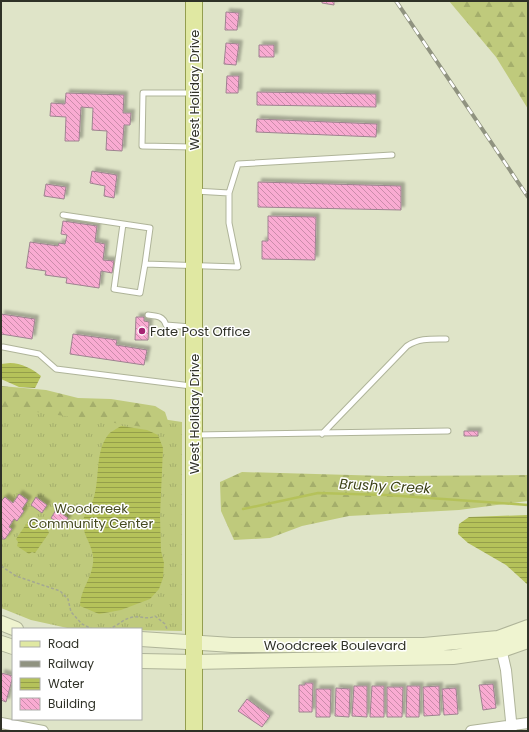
<svg xmlns="http://www.w3.org/2000/svg" width="529" height="732" viewBox="0 0 529 732" font-family="Poppins,sans-serif">
  <style>
    .grass { fill: url(#grass-tufts) }
    .forest { fill: url(#forest-firs) }
    .water { fill: url(#water-rules) }
    .lines { fill: none; stroke-linecap: round; stroke-linejoin: round }
    .stream { stroke: #b5c25a; stroke-width: 2.5 }
    .building { fill: url(#building-back-hatch); stroke: #9e8390; filter: url(#shadow) }
    .lane-casing { stroke: #afb499; stroke-width: 7 }
    .street-casing { stroke: #afb499; stroke-width: 12 }
    .secondary-casing { stroke: #afb499; stroke-width: 16 }
    .primary-casing { stroke: #949e4f; stroke-width: 18 }
    .path { stroke: #a4a892; stroke-width: 1.5; stroke-dasharray: 3 2; stroke-linecap: butt }
    .lane { stroke: #fff; stroke-width: 5 }
    .street { stroke: #fff; stroke-width: 10 }
    .secondary { stroke: #eff4d0; stroke-width: 14 }
    .primary { stroke: #e0e8a2; stroke-width: 16 }
    .rail-casing { stroke: #909380; stroke-width: 4 }
    .rail { stroke: #fff; stroke-width: 2.5; stroke-dasharray: 8; stroke-linecap: butt }
    .poi-dot { fill: #a52473; stroke: #fff; stroke-width: 1.5 }
    .labels { text-anchor: middle; dominant-baseline: central; stroke-width: 3; stroke-linejoin: round; paint-order: stroke }
    .street-label { font-size: 13px; fill: #2f3127; stroke: #fff }
    .poi-label { font-size: 13px; fill: #2f3127; stroke: #fff; text-anchor: start }
    .park-label { font-size: 13px; fill: #464b20; stroke: #fff }
    .water-label { font-size: 14px; font-style: italic; fill: #3b4015; stroke: #fff }
  </style>
  <defs>
    <pattern id="grass-tufts" width="24" height="20" patternUnits="userSpaceOnUse"><rect width="24" height="20" fill="#bfca7c"/><path d="M3 7l-1-3M5 7V3M7 7l1-3M15 17l-1-3M17 17v-4M19 17l1-3" fill="none" stroke="#a4ae6b"/></pattern>
    <pattern id="forest-firs" width="22" height="20" patternUnits="userSpaceOnUse"><rect width="22" height="20" fill="#bfca7c"/><path d="M5 1l3.5 6h-7zM16 11l3.5 6h-7z" fill="#a4ae6b"/></pattern>
    <pattern id="water-rules" width="6" height="5" patternUnits="userSpaceOnUse"><rect width="6" height="5" fill="#b5c25a"/><path d="M0 2.5h6" fill="none" stroke="#949e4a"/></pattern>
    <pattern id="building-back-hatch" width="6" height="6" patternUnits="userSpaceOnUse"><rect width="6" height="6" fill="#f9abd2"/><path d="M-1 5l2 2M0 0l6 6M5-1l2 2" fill="none" stroke="#ca8caa"/></pattern>
    <filter id="shadow"><feDropShadow dx="3.5" dy="-3.5" stdDeviation="1" flood-color="#0004"/></filter>
  </defs>
  <rect width="100%" height="100%" fill="#dfe4c8"/>
  <!-- grass -->
  <path class="grass" d="M1,395L182,422V631L72,629L31,620L1,608Z"/>
  <!-- forest -->
  <path class="forest" d="M449,1H528V109L496,57Z
    M1,386L46,390L78,398L111,399L155,406L165,412L169,424L164,432L156,433L143,427L1,407Z
    M242,472L386,476L528,475V501L459,510L349,516L302,526L270,538L234,540L221,511L220,482Z"/>
  <!-- water -->
  <path class="water" d="M10,363C21,363 33,369 41,376L35,388L19,387L1,379V364Z
    M121,426L147,430L158,435L163,448L160,516L161,551L164,563L163,578L159,589L150,599L121,610L99,614L80,606C80,590 92,578 93,563C95,548 84,538 83,525C82,514 92,506 94,497C100,477 95,452 108,435C111,431 117,429 121,426Z
    M528,515V585L506,565L468,543L458,534L459,524L469,517Z
    M34,519L47,528L49,533L35,553L32,552L29,554L17,546L18,542L16,539L29,520Z"/>
  <g class="lines">
    <!-- stream -->
    <path class="stream" d="M243,509L318,493L387,495L528,505"/>
  </g>
  <!-- building -->
  <path class="building" d="M322,1H334V5L322,3Z
    M226,12L239,13L237,30H225Z
    M226,43L239,44L236,65L224,64Z
    M259,45H274V57H259Z
    M227,76H239L238,93H226Z
    M257,92L376,94V107L257,105Z
    M66,93L124,95L123,113H131L130,125H124L122,151L106,150L107,131L92,130L93,108L81,107L79,141H65L66,117L50,116L51,103L65,104Z
    M257,119L377,124L376,137L256,132Z
    M92,171L117,175L114,198L104,196L105,186L90,183Z
    M258,182L401,186V210L258,207Z
    M46,184L66,187L64,199L44,196Z
    M268,216L316,217L315,260L262,259V241H268Z
    M63,221L97,226L95,242L105,244L103,260L114,261L112,273L101,271L99,288L66,283L67,278L45,275L46,271L26,268L30,242L58,246L59,243L65,244L67,235L61,234Z
    M1,314L35,319L32,339L1,334Z
    M136,317H144V321L149,322L148,340H135Z
    M73,334L117,340L116,345L147,350L144,365L70,354Z
    M464,431H478V436H464Z
    M19,494L28,500L22,509L24,511L17,521L14,519L9,527L12,529L5,539H2L1,500H2L5,497L13,503Z
    M36,497L47,505L42,513L31,505Z
    M56,510L68,518L63,526L51,518Z
    M1,673L13,676L6,702L1,700Z
    M305,683H313L312,712H299V685H305Z
    M493,684L496,708L483,710L479,685Z
    M354,686H367V717L352,716Z
    M372,686H384V717H370Z
    M407,686H420L419,717H406Z
    M439,686L440,715L424,716L423,687Z
    M387,687H403L402,717H387Z
    M336,688L350,689L349,717L335,716Z
    M456,688L458,714L444,715L442,689Z
    M316,689H331L330,717H316Z
    M247,699L270,716L262,727L238,711Z"/>
  <g class="lines">
    <defs>
      <path id="lane" d="M191,93H143L142,146L192,147
        M229,193L238,164L392,155
        M63,215L150,228L145,264L238,267L229,223V193L195,191
        M123,224L114,289L140,293L145,264
        M148,315C157,316 163,316 166,325L191,327
        M3,347L39,354L56,369L191,386
        M322,434L407,346C419,338 431,339 446,339
        M195,435L448,431"/>
      <path id="street" d="M500,644L506,670L512,731
        M1,723L43,731
        M471,731L528,723"/>
      <path id="secondary" d="M1,623L16,629
        M141,639L232,645H424L498,638L528,627
        M1,643L13,647
        M141,661L194,662L453,657L502,650L528,641"/>
      <path id="primary" d="M194,731V1"/>
    </defs>
    <!-- lane casing -->
    <use href="#lane" class="lane-casing"/>
    <!-- street casing -->
    <use href="#street" class="street-casing"/>
    <!-- secondary casing -->
    <use href="#secondary" class="secondary-casing"/>
    <!-- primary casing -->
    <use href="#primary" class="primary-casing"/>
    <!-- path -->
    <path class="path" d="M1,566L16,576L60,591L68,599L71,612L82,624L92,629
      M108,629C117,627 123,618 134,617C142,616 147,620 155,616L165,624L167,629"/>
    <!-- lane -->
    <use href="#lane" class="lane"/>
    <!-- street -->
    <use href="#street" class="street"/>
    <!-- secondary -->
    <use href="#secondary" class="secondary"/>
    <!-- primary -->
    <use href="#primary" class="primary"/>
    <defs>
      <path id="rail" d="M396,1L528,197"/>
    </defs>
    <!-- rail casing -->
    <use href="#rail" class="rail-casing"/>
    <!-- rail -->
    <use href="#rail" class="rail"/>
  </g>
  <!-- markers -->
  <circle class="poi-dot" cx="142" cy="331" r="4"/>
  <g class="labels">
    <!-- street labels -->
    <g class="street-label">
      <text transform="translate(194 90) rotate(-90)">West Holiday Drive</text>
      <text transform="translate(194 414) rotate(-90)">West Holiday Drive</text>
      <text x="335" y="645">Woodcreek Boulevard</text>
    </g>
    <!-- poi labels -->
    <g class="poi-label">
      <text x="150" y="331">Fate Post Office</text>
    </g>
    <!-- park labels -->
    <g class="park-label">
      <text x="91" y="508">Woodcreek<tspan x="91" dy="15">Community Center</tspan></text>
    </g>
    <!-- water labels -->
    <g class="water-label">
      <text transform="translate(385 486) rotate(3)">Brushy Creek</text>
    </g>
  </g>
  <!-- border -->
  <rect width="529" height="732" fill="none" stroke="#2f3127" stroke-width="4"/>
  <!-- legend -->
  <rect x="12" y="628" width="130" height="92" fill="#ffffff" stroke="#acada9"/>
  <rect x="20" y="641" width="20" height="6" fill="#e0e8a2" stroke="#acada9"/>
  <text x="48" y="648" font-size="12" fill="#2f3127">Road</text>
  <rect x="20" y="661" width="20" height="6" fill="#909380" stroke="#acada9"/>
  <text x="48" y="668" font-size="12" fill="#2f3127">Railway</text>
  <rect x="20" y="678" width="20" height="12" fill="url(#water-rules)" stroke="#acada9"/>
  <text x="48" y="688" font-size="12" fill="#2f3127">Water</text>
  <rect x="20" y="698" width="20" height="12" fill="url(#building-back-hatch)" stroke="#acada9"/>
  <text x="48" y="708" font-size="12" fill="#2f3127">Building</text>
</svg>
